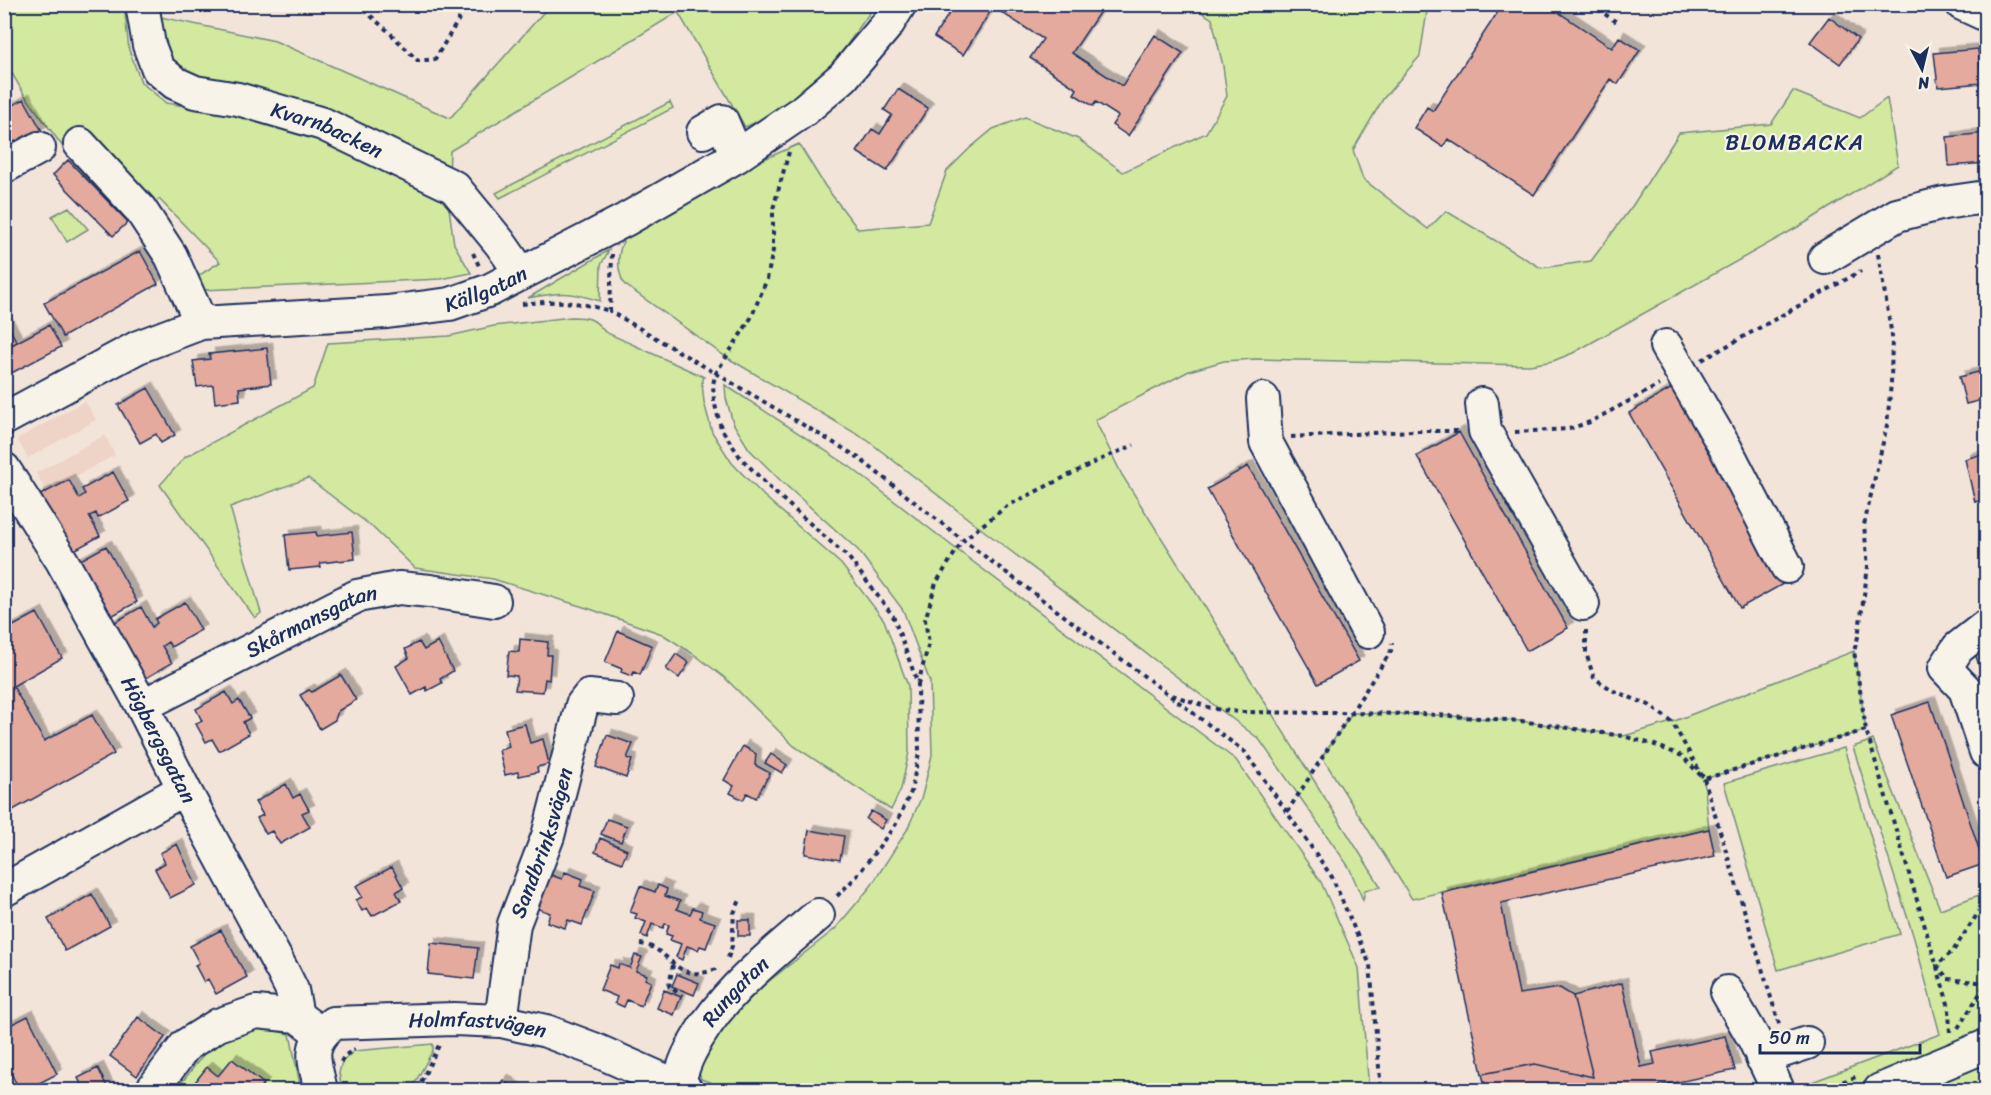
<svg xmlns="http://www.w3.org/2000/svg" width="1991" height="1095" viewBox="0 0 1991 1095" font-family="Sriracha,sans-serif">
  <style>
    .built { fill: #eed3c7 }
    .green { fill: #d2e99f; stroke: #768c7e; stroke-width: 1.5 }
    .building { fill: #e3aa9d; stroke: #1b2f5e; stroke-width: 1.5; filter: url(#shadow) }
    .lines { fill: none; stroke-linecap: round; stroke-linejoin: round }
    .minor-casing { stroke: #1b2f5e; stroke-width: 36 }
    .path { stroke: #1b2f5e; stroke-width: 4; stroke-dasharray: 4.5 4.5; stroke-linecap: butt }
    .minor { stroke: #f7f3e8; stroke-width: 32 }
    .labels { text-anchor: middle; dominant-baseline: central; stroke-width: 4.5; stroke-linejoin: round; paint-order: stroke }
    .street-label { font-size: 21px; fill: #1b2f5e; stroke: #f7f3e8 }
    .neighbourhood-label { font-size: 22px; letter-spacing: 1.5px; fill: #1b2f5e; stroke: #f7f3e8 }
  </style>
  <defs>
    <filter id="shadow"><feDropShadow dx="5.5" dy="-5.5" stdDeviation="0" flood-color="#0004"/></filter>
  </defs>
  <rect width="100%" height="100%" fill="#f3e4d9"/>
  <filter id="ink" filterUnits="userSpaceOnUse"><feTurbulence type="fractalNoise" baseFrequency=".0167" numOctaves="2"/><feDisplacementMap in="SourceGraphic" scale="12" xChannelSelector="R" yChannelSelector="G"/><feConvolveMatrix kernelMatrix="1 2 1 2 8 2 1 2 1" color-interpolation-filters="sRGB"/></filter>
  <g filter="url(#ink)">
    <!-- built -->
    <path class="built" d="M85,401L96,420L28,458L17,439Z
      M105,435L115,455L47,492L36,473Z"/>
    <!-- green -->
    <path class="green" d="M4,5H124L129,50L141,82L166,103L191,107L193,94L179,78L151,15L275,41L450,118L550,5H875L833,65L793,98L761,120L745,127L678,12L450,151L448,201L454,244L471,273L441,279L203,290L198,276L220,262L159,199L151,206L84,132L66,151L24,94L5,61Z
      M1191,5H1428L1420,56L1383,99L1353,150L1363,179L1428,229L1446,211L1541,268L1591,261L1633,205L1679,133L1771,124L1793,91L1860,118L1887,98L1898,165L1805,223L1573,353L1553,361L1530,365L1255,359L1224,361L1189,371L1095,420L1122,475L1381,887L1365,890L1363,900L1349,867L1259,739L975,524L867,440L726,357L624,284C616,268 617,253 625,237L755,163L799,144L825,186L858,229L928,223L947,171L969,149L993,129L1025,117L1078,139L1123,172L1206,133L1227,96L1223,66L1212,19Z
      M670,102L673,108L500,198L496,193Z
      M69,207L88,229L67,242L52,216Z
      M609,250L601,265L600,301C568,291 560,292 528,298Z
      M571,317C589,317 594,318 605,332L704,377L702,383L704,402L712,432L732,463L764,496L841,564L884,620L908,686L909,752L901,789L891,810L794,746L725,678L695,655L662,634L590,609L493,579L415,568L371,526L308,478L230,507L261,613L255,618L160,485L185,457L313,388L328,343L449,336L494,326Z
      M725,385L849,466L956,549L1236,760L1321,882L1359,968L1369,1090H731L701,1079L697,1066L729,1019L764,985L835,929L871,886L907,830L922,796L932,755L930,682L903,610L858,550L780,480L749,449L733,423L726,398Z
      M1854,651L1866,730L1704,779L1709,829L1412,899L1322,757L1352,713L1422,714L1521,721L1624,736L1672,722Z
      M1873,740L1940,909L1982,894L1986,907V1034L1851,1090H1821L1819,1086L1812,1082L1940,1034L1914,938L1853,747Z
      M1844,748L1900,934L1778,970L1724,783Z
      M256,1027L290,1034L301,1090H176L213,1042Z
      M433,1044V1050L411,1090H342L339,1073L342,1062L354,1051Z
      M1986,1063V1090H1925L1927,1089Z"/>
    <!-- building -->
    <path class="building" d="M955,4H1058L1063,8L1065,4H1105L1072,53L1122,86L1155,35L1183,53L1128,136L1112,125L1118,116L1096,102L1093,106L1074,94L1077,89L1030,58L1043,39L993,7L963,55L934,37Z
      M1503,4H1546L1612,48L1619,37L1640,50L1618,84L1610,79L1534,195L1448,139L1443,147L1414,128L1427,107L1433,111Z
      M1829,17L1858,39L1840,64L1810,42Z
      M1978,49L1982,83L1938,87L1934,53Z
      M898,89L928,108L887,171L857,152L872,129L880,134L892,115L884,110Z
      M24,99L42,131L4,152V110Z
      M1986,133V163L1949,166L1947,137Z
      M68,160L128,222L113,236L53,175Z
      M140,251L158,284L63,337L44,303Z
      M4,319L17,342L4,349Z
      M49,325L61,347L4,377V349Z
      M267,348L271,384L239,388L240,400L215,403L213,385L197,387L193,361L210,359L209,354Z
      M1986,370V399L1966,404L1959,377Z
      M148,388L175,435L161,443L156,434L140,443L118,405Z
      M1672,388L1783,584L1740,608L1629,413Z
      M1459,432L1568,628L1527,651L1417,456Z
      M1986,453V499L1975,502L1965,459Z
      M1248,466L1359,661L1318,684L1207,489Z
      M113,472L129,501L98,518L96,513L89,516L100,536L69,553L38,496L69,480L79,498L85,494L82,489Z
      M316,532L317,536L352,532L355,559L320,563L321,567L289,570L285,535Z
      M106,546L137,602L106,619L75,563Z
      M185,602L201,630L171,647L168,642L162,646L172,663L141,681L110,625L141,607L152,627L157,623L155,619Z
      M37,613L62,658L13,686L44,741L92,715L114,754L4,815V631Z
      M618,631L652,646L640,675L634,672L632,676L621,672L622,669L605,662Z
      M520,639L548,642L547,655H551L549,680L545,679L543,692L515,690L517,676L506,675L509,651L519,652Z
      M419,642L424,650L438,642L453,671L440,679L442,683L427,691L426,687L412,695L396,666L409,658L405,649Z
      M1986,649V688L1975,653Z
      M676,654L689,663L679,678L666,669Z
      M341,675L356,700L338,711L335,720L320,729L300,695L309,690L312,692Z
      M226,692L233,704L239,700L250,718L243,722L249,734L219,751L212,739L206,742L196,724L202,721L196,709Z
      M1930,702L1984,864L1946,877L1891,715Z
      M525,724L530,743L543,739L549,764L537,767L538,772L519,776L518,772L505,775L499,750L509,747L505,729Z
      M607,735L633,744L627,758L632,760L626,778L596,767Z
      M743,746L756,754L755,765L770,773L756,798L747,793L743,800L730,793L734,786L724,780Z
      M771,754L787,765L782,773L765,763Z
      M286,784L293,798L300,794L309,810L302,813L310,827L280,844L272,831L266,834L257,818L263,815L255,802Z
      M871,811L886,820L881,829L866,819Z
      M607,819L627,826L621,842L601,834Z
      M1709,829L1715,856L1501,903L1519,994L1560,988L1573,996L1593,1077L1535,1064L1482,1074L1442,893Z
      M809,830L844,836L840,860L805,854Z
      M600,838L627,850L622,863L595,852Z
      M177,844L196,885L170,898L155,869L165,863L160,853Z
      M392,867L403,888L396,892L401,901L372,916L367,908L362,911L356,900L362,897L356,886Z
      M565,872L583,879L580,886L595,891L582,925L568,920L565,928L547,922L550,913L536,908L548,874L562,879Z
      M658,885L667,889L665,896L680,901L677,909L690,914L693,908L702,911L700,918L715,923L706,948L700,946L698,950L687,946L682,960L676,957L681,944L670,940L672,936L666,934L669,925L665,924L663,928L652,924L647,938L641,935L646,922L635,918L637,914L630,912L640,886L655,892Z
      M92,894L110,926L65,951L48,919Z
      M738,920H750V936H738Z
      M221,930L247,977L216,994L208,979L204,982L195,965L199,963L190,946Z
      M431,943L478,948L474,979L428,974Z
      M635,955L642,957L636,971L647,975L645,979L651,982L641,1006L627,1000L624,1007L615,1003L617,997L600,990L610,965L618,968L619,964L630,968Z
      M677,974L699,983L694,995L672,986Z
      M1622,983L1641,1067L1655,1064L1652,1052L1725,1036L1735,1070L1659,1086V1090H1486L1482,1074L1535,1064L1593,1077L1573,996Z
      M664,990L681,997L674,1015L657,1008Z
      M28,1016L57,1074L26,1090H20L4,1061V1028Z
      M138,1017L165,1037L137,1076L110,1056Z
      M232,1059L264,1084L258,1090H198L192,1086L207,1067L218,1076Z
      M98,1068L108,1089L84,1090L78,1078Z
      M503,1080L516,1090H495Z"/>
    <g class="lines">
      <defs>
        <g id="minor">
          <path id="s1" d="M142,4L149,45L158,69L175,83L195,92L238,99L323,124L454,187L500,243L521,273"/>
          <path d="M1962,4L1986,15"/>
          <path d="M703,132L722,121L737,156"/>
          <path d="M80,144L140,209L171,256L201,323"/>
          <path d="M4,167L39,148"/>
          <path d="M1825,258L1897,215L1944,203L1986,197"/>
          <path d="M1666,346L1726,449L1787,567"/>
          <path d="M1263,399L1266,442L1368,632"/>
          <path d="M1482,404L1485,431L1583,604"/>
          <path id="s2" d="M4,419L138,347L201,323L387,312L450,304L490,290L625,220L737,156L803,111L843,77L887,25L900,4"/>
          <path id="s3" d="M4,469L62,561L142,706L184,789L283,972L292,990L297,1016"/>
          <path d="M1986,626L1958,648L1945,668L1965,689L1986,752"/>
          <path id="s4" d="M142,706L357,596L399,588L430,591L494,601"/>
          <path d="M4,890L184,789"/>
          <path d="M1727,992L1754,1039L1778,1090"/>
          <path id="s5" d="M501,1021L514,924L548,836L582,705L589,696L617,699"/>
          <path d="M1762,1058L1807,1043"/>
          <path d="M152,1090L186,1045L218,1025L256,1012L297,1016L312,1027"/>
          <path id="s6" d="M321,1090C314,1059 306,1046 333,1023L454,1019L501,1021L546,1031L591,1048L686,1090"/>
          <path id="s7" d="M679,1090L677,1087C681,1075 684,1063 690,1052C718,995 771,956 818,915"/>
          <path d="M1880,1090L1986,1046"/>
        </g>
      </defs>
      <!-- minor casing -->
      <use href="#minor" class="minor-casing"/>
      <!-- path -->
      <path class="path" d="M357,4L388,31L418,61L435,59L468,4
        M1590,4L1618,23
        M789,152L773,209V250L767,279L751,318L716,373L713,384L714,401L721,428L740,457L771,489L849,558L893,616L918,684L919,753L911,792L896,824L857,876L835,898
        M473,253L480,268
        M612,254L610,311L856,456L963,540L1245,752L1332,877L1370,965L1381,1090
        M1878,254L1892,336L1891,383L1887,425L1864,525L1868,567L1858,637L1854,651L1866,730L1949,1007L1950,1035
        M522,304C558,300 575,301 610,311
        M1702,360L1861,271
        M1515,432L1569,429L1590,422L1659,385
        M1291,437L1412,431H1460
        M1586,630V653L1594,678L1614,691L1649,705L1672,722L1704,779L1866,730
        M918,684L929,643L925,620L936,583L963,540L1007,506L1097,461L1134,445
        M1172,695L1214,709L1240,712L1422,714L1521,721L1623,736L1655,745L1682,756L1704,779L1780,1027
        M1287,812L1391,651L1392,643
        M1986,901L1953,951L1937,965L1948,979L1986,983
        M640,944C672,947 673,986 716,969
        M728,958L732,946L734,913L741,898
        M673,965L669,986L682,996
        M1958,1028L1986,984
        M341,1062L344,1056L355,1049
        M417,1090L439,1045
        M1817,1090L1859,1076
        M1972,1090L1986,1084"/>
      <!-- minor -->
      <use href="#minor" class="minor"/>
    </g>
  </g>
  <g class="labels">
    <!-- street labels -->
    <g class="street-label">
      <text stroke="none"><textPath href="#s1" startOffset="249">Kvarnbacken</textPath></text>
      <text stroke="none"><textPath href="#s2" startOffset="508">Källgatan</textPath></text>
      <text stroke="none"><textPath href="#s4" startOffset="190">Skårmansgatan</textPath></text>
      <text stroke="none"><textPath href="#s3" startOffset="312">Högbergsgatan</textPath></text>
      <text stroke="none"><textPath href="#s5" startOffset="184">Sandbrinksvägen</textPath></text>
      <text stroke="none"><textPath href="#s7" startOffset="117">Rungatan</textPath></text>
      <text stroke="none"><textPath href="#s6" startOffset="219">Holmfastvägen</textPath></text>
    </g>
    <!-- neighbourhood labels -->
    <g class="neighbourhood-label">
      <text x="1795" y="142">BLOMBACKA</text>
    </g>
  </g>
  <!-- margin -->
  <rect width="1991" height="1095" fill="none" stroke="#f7f3e8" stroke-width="24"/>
  <rect x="12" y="12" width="1967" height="1071" fill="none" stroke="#1b2f5e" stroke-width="2" filter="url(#ink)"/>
  <!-- north arrow -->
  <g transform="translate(1922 69) rotate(173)" stroke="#f7f3e8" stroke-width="4.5" paint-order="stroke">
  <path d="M0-4.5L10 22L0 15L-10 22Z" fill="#1b2f5e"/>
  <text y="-9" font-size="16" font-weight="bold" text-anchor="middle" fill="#1b2f5e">N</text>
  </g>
  <!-- scale -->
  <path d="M1760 1044v9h160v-9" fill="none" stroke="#1b2f5e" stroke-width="3"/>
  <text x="1769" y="1044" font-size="18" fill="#1b2f5e" stroke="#f7f3e8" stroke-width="4.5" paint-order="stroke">50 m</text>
</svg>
